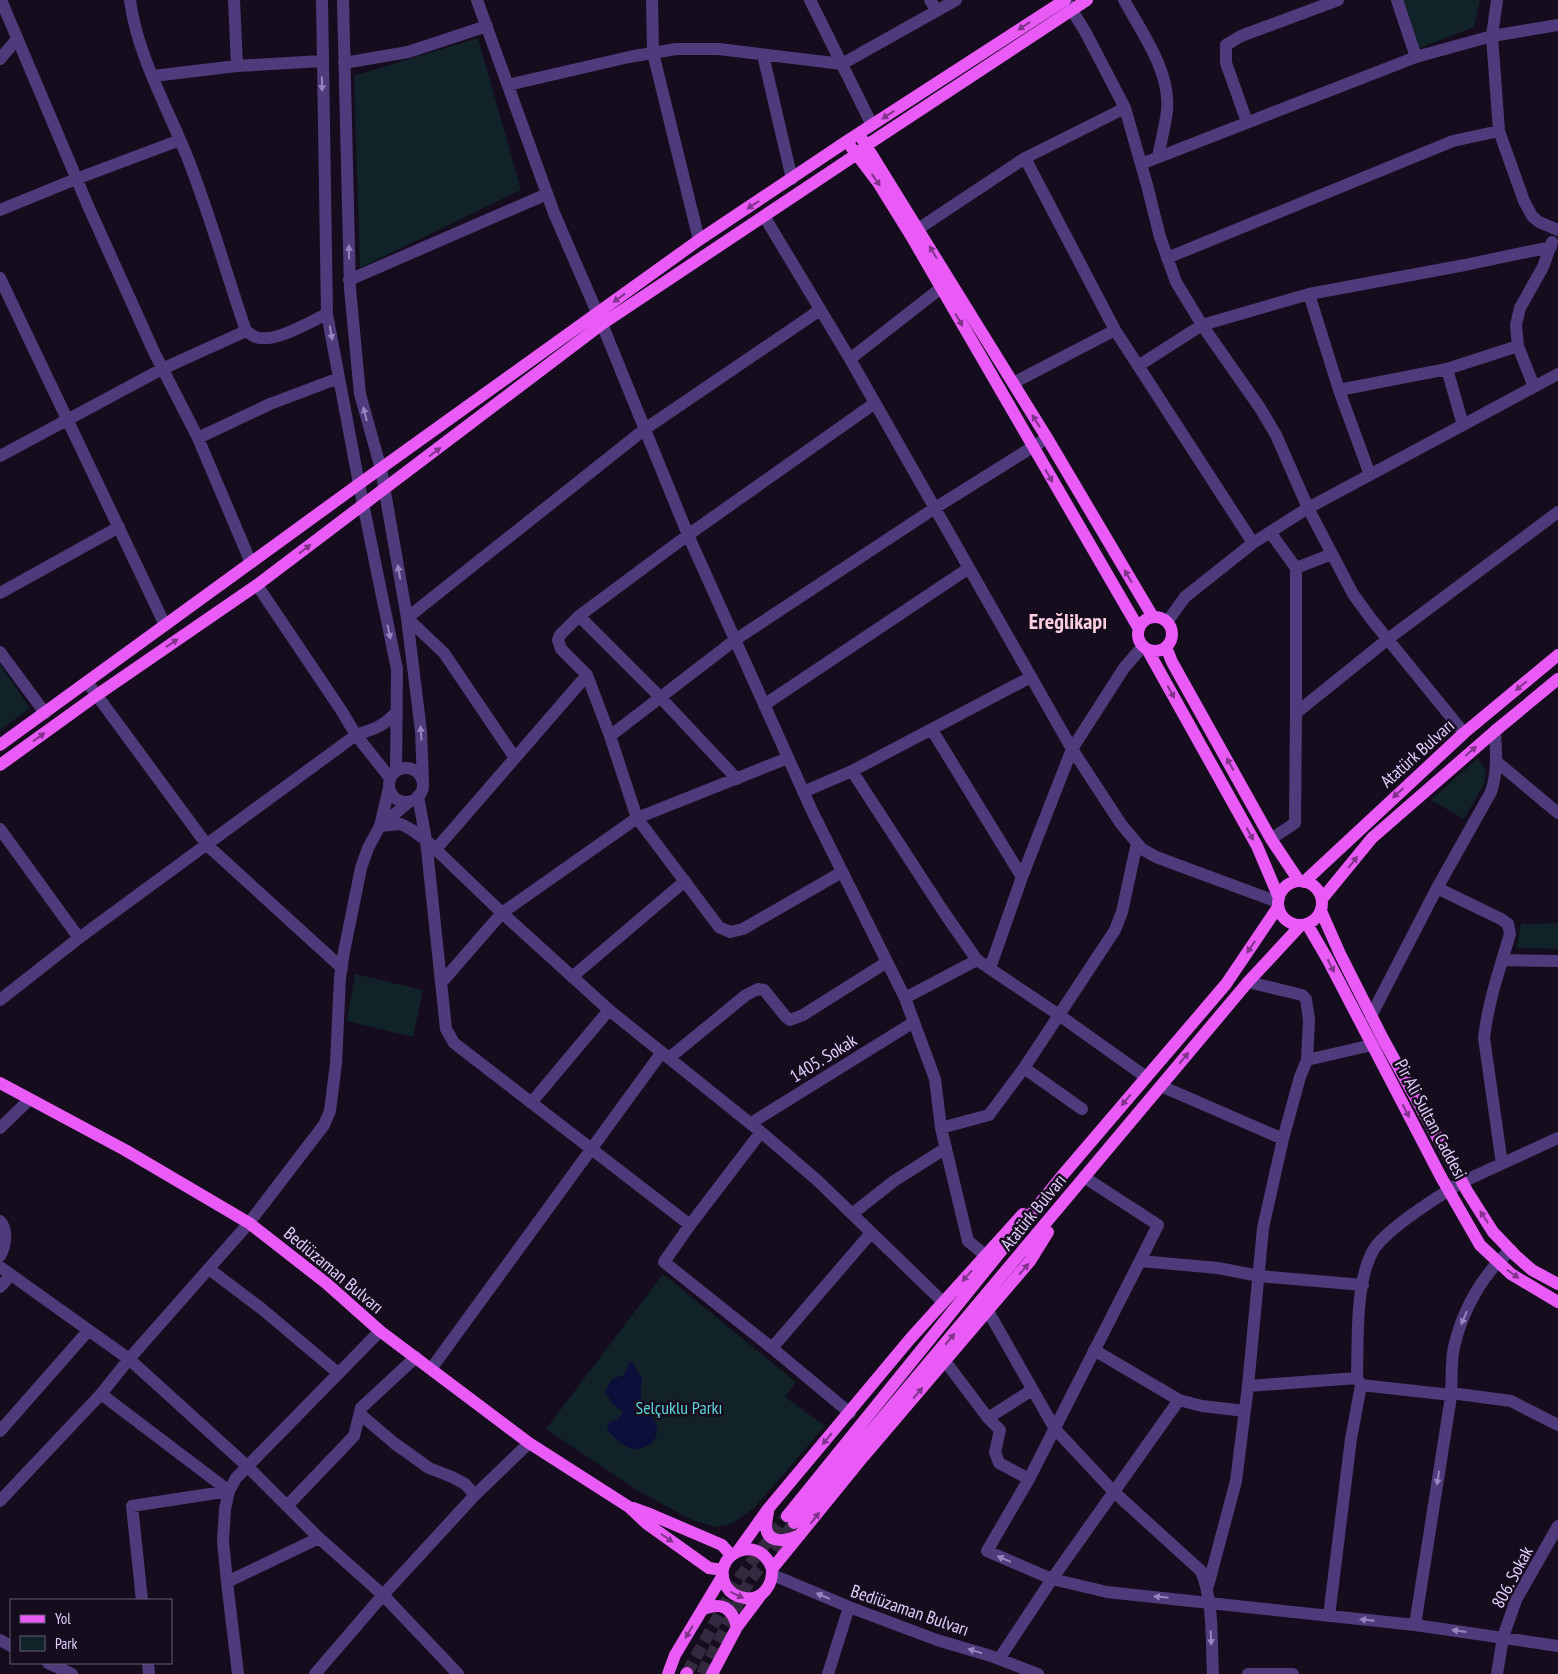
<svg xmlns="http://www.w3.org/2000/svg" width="1558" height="1674" viewBox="0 0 1558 1674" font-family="'PT Sans Narrow',sans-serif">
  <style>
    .green { fill: #112228 }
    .water { fill: #0b0f39 }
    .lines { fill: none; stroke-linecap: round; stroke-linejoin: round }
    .major-tunnel { stroke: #332a3f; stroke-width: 12; stroke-dasharray: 12 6; stroke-linecap: butt }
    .minor { stroke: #4f3b7b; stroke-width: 12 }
    .major { stroke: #e95af7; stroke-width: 12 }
    .oneway { fill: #7f348a }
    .oneway2 { fill: #9884bc }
    .labels { text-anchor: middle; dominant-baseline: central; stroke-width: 5; stroke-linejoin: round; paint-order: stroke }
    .street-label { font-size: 18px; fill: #e0cdfc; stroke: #150d1e }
    .park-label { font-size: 18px; fill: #5ed4d8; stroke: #150d1e }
    .district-label { font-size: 22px; font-weight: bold; fill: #fdcfdf; stroke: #150d1e }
  </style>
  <rect width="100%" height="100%" fill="#150d1e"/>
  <!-- green -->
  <path class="green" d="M1401,0H1480L1474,27L1417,49Z
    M478,38L521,190L360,268L354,76Z
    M0,664L30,708L0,730Z
    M1478,758L1486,772L1484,784L1464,819L1431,800Z
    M1558,923V949L1517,948L1521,924Z
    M355,974L423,990L413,1037L347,1021Z
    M663,1274L796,1382L785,1397L825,1426L754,1508L733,1523L716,1527L692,1520L637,1490L546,1429Z"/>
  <!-- water -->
  <path class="water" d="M630,1361L634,1364L635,1368L642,1378C642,1383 640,1392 641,1397C643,1409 656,1416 657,1429C658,1443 642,1452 629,1448C622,1445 614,1436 607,1431L609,1422L618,1419L623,1412L613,1404L605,1392L612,1379L624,1375Z"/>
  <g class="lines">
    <!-- major-tunnel -->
    <path class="major-tunnel" d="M687,1673L740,1577L787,1516
      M702,1674L750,1580L794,1523"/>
    <!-- minor -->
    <path class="minor" d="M1,0L89,208L154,352L198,438L251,563
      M130,0C137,56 170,112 190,164C211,219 227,275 246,331C249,333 253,336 256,337C274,344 311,321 327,314
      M234,0L237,66
      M322,0L327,314L359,484L397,669L396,771
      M343,0L350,289L360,394L381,469L407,618L421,731L423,782
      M477,0L554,213L602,324L688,535L812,811L905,998L935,1079L941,1128L968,1241L985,1255
      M652,0L653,53L699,240
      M810,0L872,125
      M930,0L937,11
      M1124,0C1142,33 1171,72 1167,111C1165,126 1161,142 1158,157
      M1397,0L1416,57
      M1497,0L1492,36L1499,131L1524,201L1532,216L1539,222L1558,230
      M1067,2L1086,33L1125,108L1147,185L1160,237L1176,282L1202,325L1260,408L1276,435L1308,508L1353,594L1372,620L1464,733
      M763,55L792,179
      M0,59L17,39
      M344,63L408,52L487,26
      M153,76L237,66L322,61
      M508,85L629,57L676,49H719L842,64L956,0
      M1247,122L1226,63V45L1241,36L1338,0
      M1025,158L1115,330L1253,543
      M1141,164L1416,57L1492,36L1558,25
      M0,210L76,179L180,140
      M764,216L850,359L1072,749L1121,824L1142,849L1156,857L1278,902
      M918,229L1025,158L1125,108
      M1167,258L1453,141L1499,131
      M0,278L165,625
      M349,280L547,194
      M1309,294L1339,390L1370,475
      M850,359L941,288
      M1138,366L1202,325L1309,294L1465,265L1551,247
      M1447,369L1463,425
      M1013,383L1115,330
      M1534,387L1518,346L1516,325L1520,308L1543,267L1552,242
      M1339,390L1447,369L1518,346
      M198,438L270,404L339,378
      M0,456L162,369L246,331
      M1270,532L1296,568V713L1295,823L1271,839
      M1296,568L1332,554
      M257,585L341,710L356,735L390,778
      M0,593L119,527
      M579,616L660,697L737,779
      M1167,622L1185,597L1253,543L1308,508L1558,374
      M0,652L45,713
      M87,682L207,845L342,968
      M764,705L969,568
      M1296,713L1388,639L1558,512
      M932,730L1022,877L990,968
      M610,736L587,675L561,649L558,640L560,635L579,616L688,535L875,403
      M515,758L444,653L407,618L645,429L820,310
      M1497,762L1558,813
      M389 785a17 17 0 1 1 34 0a17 17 0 1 1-34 0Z
      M852,771L943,911L977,960L1059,1015L1115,930L1122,912L1137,843
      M803,792L852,771L1031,677
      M418,796L426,840L446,1029L454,1043L690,1225
      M380,826L401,824L412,830L426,840L502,913L609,1010L761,1132L818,1181L943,1302
      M380,826L409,802
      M0,829L79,938
      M436,849L587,675
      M842,872L743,929L730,932L719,927L637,818L610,736L735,640L935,508L1047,438
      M1022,877L1072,749L1124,668L1143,646
      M1437,888L1501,919L1508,924L1510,934C1500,968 1488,1002 1484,1038L1502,1164
      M1502,960L1558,961
      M572,977L685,881
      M1248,982L1302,995L1306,999L1309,1020L1307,1060
      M441,983L502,913L637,818L788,758
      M905,998L977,960
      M0,1000L79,938L356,735C374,729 385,726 397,711
      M1371,1016L1437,888L1491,792C1498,771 1496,752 1495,731
      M669,1058L746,995L758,989L764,990L786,1017L790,1020L803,1015L887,962
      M1024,1068L1059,1015L1146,1077
      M1161,1086L1283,1139
      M531,1103L609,1010
      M751,1123L914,1022
      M0,1128L29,1100
      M941,1128L989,1115L1024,1068L1082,1109
      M761,1132L690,1225L664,1262L772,1348
      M1084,1177L1158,1225L1140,1261
      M852,1214L894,1181L946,1148
      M0,1221C8,1230 6,1245 0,1256
      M0,1267L129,1359L247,1466L287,1506L354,1436L361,1408L416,1357
      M209,1269L262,1309L338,1373
      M1363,1285L1259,1276L1218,1268L1140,1261L1029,1479L987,1551L1052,1579L1107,1592L1415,1625L1558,1646
      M0,1287L11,1275
      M988,1311L1055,1429L1113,1491L1201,1571C1214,1603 1211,1640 1213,1674
      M1094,1350L1179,1400L1202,1406L1245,1411
      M945,1361L988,1418L1000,1430L995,1452L999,1463L1029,1479
      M431,1369L662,1052
      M1361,1385L1451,1395
      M1248,1386L1357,1378
      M1451,1393L1511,1401L1558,1425
      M101,1394L229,1491
      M850,1413L772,1348L871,1233
      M360,1414L394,1443L429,1468L452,1477L465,1484L475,1495
      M988,1418L1032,1390
      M0,1431L88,1331
      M0,1501L101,1394L129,1359L249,1223L324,1125L330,1111L336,1063L340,977L344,952L361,868L368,848L380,826L389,788
      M287,1506L319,1538L383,1595L458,1674
      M773,1575L849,1607L937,1640L991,1656L1038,1674
      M227,1582L319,1538
      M1208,1586L1236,1481L1248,1386L1263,1228L1283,1139L1300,1077L1307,1060L1372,1045
      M142,1600L132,1506L229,1491
      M1329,1616L1351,1439L1361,1385L1357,1378C1358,1342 1355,1280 1374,1249C1388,1228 1439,1196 1462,1182L1558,1138
      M1415,1625C1426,1551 1438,1477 1450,1403C1453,1385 1450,1365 1454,1347C1462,1311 1483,1273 1511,1250
      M0,1640L11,1646
      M999,1659L1052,1579L1179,1400
      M48,1663L72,1674
      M148,1663L149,1674
      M238,1674L227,1582L223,1541L225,1509L229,1491L236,1478L380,1331
      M315,1674L383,1595L475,1495L529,1443
      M828,1674L849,1607
      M1248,1674H1293
      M1497,1674L1503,1637L1516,1600L1558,1526"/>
    <!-- major -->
    <path class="major" d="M862,139L1047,438L1153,617
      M851,147L879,184L910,234L1139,629
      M1138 634a17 17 0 1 1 34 0a17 17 0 1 1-34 0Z
      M1166,647L1172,662L1271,839L1299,881
      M1147,649L1257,846L1279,898
      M0,745L359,484L699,240L847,141L1065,0
      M0,765L97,695L257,585L602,324L857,154L867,145L1087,0
      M1278 903a22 22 0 1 1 44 0a22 22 0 1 1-44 0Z
      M1304,882L1464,733L1558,655
      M1322,899L1372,838L1495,731L1558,679
      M1321,911L1340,954L1383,1039L1467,1191L1493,1232L1515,1255L1532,1270L1558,1284
      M1307,924L1328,960L1441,1177L1480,1245L1511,1274L1558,1302
      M0,1083L125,1150L249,1223L326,1283L380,1331L529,1443L629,1507L646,1523L709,1568L723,1570
      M633,1508L652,1515L722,1545L731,1555
      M768,1512C767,1517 766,1523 766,1528C769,1546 789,1540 800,1535
      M787,1516L1061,1177L1226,984L1278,907
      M794,1523L1248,982L1301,925
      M738,1551L768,1509L910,1339L1023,1214
      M772,1569C759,1530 709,1556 726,1586C730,1593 737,1597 745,1598C762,1601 773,1585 772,1569L863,1457L1030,1261L1048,1232
      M703,1609C722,1602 732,1607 737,1627
      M668,1674L675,1655L723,1575
      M686,1674L687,1673
      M712,1674L737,1627L761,1595"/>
  </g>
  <!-- one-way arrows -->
  <defs><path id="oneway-solid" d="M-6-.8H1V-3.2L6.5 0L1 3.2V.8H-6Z" transform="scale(1.25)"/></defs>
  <g class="oneway">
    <use href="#oneway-solid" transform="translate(1024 26) rotate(147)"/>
    <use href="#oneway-solid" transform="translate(888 115) rotate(147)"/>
    <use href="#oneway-solid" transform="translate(876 180) rotate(55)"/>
    <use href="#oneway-solid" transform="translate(753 205) rotate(147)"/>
    <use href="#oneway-solid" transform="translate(933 252) rotate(-121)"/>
    <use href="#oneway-solid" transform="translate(619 298) rotate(144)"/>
    <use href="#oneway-solid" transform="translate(959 320) rotate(60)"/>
    <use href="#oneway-solid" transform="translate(1036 421) rotate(-122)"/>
    <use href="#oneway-solid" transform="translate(435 452) rotate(-37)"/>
    <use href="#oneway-solid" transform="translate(1049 476) rotate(60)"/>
    <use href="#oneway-solid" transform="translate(305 549) rotate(-37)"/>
    <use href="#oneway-solid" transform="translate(1128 576) rotate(-121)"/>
    <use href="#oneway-solid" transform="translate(172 643) rotate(-34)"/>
    <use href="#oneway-solid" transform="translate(1521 686) rotate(140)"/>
    <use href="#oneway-solid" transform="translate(1171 692) rotate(61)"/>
    <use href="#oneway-solid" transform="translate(39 737) rotate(-36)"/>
    <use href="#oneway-solid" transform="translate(1471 751) rotate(-41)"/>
    <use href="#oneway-solid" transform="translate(1230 764) rotate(-119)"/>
    <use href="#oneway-solid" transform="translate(1398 793) rotate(138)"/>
    <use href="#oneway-solid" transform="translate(1250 834) rotate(61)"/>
    <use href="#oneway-solid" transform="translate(1353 862) rotate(-51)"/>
    <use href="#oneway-solid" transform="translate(1251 947) rotate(124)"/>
    <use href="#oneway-solid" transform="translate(1331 966) rotate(63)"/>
    <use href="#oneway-solid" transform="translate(1184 1058) rotate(-50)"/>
    <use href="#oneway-solid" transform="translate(1126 1100) rotate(130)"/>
    <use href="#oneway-solid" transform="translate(1406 1111) rotate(63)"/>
    <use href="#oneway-solid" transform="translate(1484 1217) rotate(-123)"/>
    <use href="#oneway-solid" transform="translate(1024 1269) rotate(-49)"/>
    <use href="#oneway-solid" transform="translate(1513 1274) rotate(35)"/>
    <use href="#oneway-solid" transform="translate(967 1276) rotate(132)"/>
    <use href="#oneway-solid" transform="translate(950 1339) rotate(-50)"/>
    <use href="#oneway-solid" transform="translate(918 1393) rotate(-49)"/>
    <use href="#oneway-solid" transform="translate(827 1439) rotate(130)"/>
    <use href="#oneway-solid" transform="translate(815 1518) rotate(-52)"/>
    <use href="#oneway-solid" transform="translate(667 1538) rotate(35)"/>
    <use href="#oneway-solid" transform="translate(737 1595) rotate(26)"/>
    <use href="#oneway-solid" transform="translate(689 1632) rotate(121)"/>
  </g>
  <g class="oneway2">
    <use href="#oneway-solid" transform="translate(322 84) rotate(89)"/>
    <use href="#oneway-solid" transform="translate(349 252) rotate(-91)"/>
    <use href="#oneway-solid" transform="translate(331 333) rotate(80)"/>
    <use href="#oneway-solid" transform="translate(365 414) rotate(-104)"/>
    <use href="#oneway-solid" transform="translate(399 572) rotate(-100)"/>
    <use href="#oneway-solid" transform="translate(389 632) rotate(78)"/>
    <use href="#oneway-solid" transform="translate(421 733) rotate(-94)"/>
    <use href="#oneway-solid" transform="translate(1464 1318) rotate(113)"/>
    <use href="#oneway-solid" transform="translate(1438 1478) rotate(99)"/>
    <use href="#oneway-solid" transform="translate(1004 1559) rotate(-157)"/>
    <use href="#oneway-solid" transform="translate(823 1596) rotate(-157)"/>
    <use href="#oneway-solid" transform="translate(1161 1597) rotate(-174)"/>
    <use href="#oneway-solid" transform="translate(1367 1620) rotate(-174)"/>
    <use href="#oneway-solid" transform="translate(1459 1631) rotate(-172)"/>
    <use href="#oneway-solid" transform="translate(1211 1638) rotate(87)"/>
    <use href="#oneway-solid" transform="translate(975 1651) rotate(-163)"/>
  </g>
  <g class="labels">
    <!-- street labels -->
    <g class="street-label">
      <text transform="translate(1417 753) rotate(-42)">Atatürk Bulvarı</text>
      <text transform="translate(823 1058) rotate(-32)">1405. Sokak</text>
      <text transform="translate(1431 1119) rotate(62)">Pir Ali Sultan Caddesi</text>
      <text transform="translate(1033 1212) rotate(-51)">Atatürk Bulvarı</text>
      <text transform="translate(334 1270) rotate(40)">Bediüzaman Bulvarı</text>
      <text transform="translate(1512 1577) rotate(-62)">806. Sokak</text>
      <text transform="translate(910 1610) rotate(19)">Bediüzaman Bulvarı</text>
    </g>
    <!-- park labels -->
    <g class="park-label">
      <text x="679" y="1407">Selçuklu Parkı</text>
    </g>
    <!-- district labels -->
    <g class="district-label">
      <text x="1068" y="621">Ereğlikapı</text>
    </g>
  </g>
  <!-- legend -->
  <rect x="10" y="1599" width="162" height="65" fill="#150d1e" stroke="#665a77"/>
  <rect x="20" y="1615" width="25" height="8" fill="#e95af7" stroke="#665a77"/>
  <text x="55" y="1624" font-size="15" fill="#e0cdfc">Yol</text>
  <rect x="20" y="1636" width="25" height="15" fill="#112228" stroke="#665a77"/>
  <text x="55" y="1649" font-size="15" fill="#e0cdfc">Park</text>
</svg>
